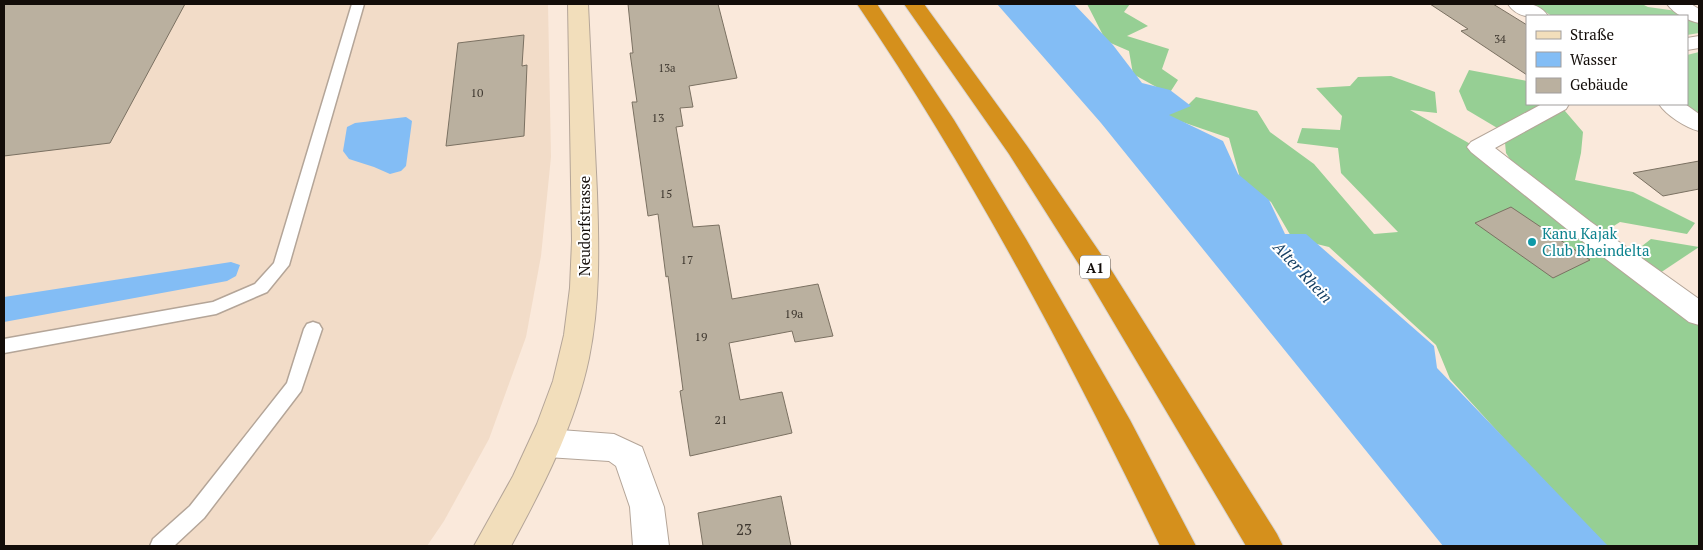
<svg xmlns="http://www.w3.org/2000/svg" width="1703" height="550" viewBox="0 0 1703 550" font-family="'PT Serif',serif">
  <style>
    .built { fill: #f2dcc8 }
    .green { fill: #a0d59f }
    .forest { fill: #96cf94 }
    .water { fill: #83bdf5 }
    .building { fill: #bab09f; stroke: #7b7162 }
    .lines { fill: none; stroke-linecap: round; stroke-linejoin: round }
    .lane-casing { stroke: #b4a598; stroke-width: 3 }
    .street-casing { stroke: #b4a598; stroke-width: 2 }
    .secondary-casing { stroke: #b4a598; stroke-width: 2 }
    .highway-casing { stroke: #d5d3d3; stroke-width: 2 }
    .lane { fill: #fff; fill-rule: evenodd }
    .street { fill: #fff; fill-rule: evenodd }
    .secondary { fill: #f2debb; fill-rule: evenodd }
    .highway { fill: #d5901c; fill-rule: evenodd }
    .culture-dot { fill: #0f9aa8; stroke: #fff; stroke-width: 2 }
    .labels { text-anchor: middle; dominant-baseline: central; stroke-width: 4; stroke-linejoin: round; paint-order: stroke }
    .far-number-label { font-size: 11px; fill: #3d362e }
    .number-label { font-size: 12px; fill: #3d362e }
    .shield { fill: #fff; stroke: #5a5653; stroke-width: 1 }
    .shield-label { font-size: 14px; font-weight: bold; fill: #130d09 }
    .street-label { font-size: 15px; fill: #130d09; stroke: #fff }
    .culture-label { font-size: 15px; fill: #0d838f; stroke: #fff; text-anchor: start }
    .near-number-label { font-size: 15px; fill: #3d362e }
    .water-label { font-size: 16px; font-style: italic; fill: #174165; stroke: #fff }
  </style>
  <rect width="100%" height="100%" fill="#fae9db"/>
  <!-- built -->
  <path class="built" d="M4,4H548L551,157L541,256L526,337L489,439L444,521L427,546H4Z"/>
  <!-- green -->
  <path class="green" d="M1532,4H1642L1648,7L1684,12L1699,21V33L1687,35V16H1552Z
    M1699,52V118L1679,104H1687V55Z"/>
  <!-- forest -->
  <path class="forest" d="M1087,4H1130L1124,12L1148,26L1127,36L1169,49L1162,69L1178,80L1169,94L1133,74L1129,51L1106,41Z
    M1469,70L1527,81V104H1559L1583,132L1581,153L1575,180L1633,192L1695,223L1687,234L1620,222L1595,238L1624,260L1651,239L1699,247L1654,277L1683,307L1699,308V546H1601L1450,379L1436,345L1329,247L1292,238L1271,202L1240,178L1229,138L1162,115L1187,106L1196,97L1257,111L1270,132L1314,164L1374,234L1398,232L1341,173L1338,148L1297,143L1302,128L1340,130L1342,116L1316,88L1350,86L1358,77L1391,76L1435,92L1437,113L1410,110L1474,146L1521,176L1506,153L1504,132L1467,110L1459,91Z"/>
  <!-- water -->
  <path class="water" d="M997,4H1074L1113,45L1142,83L1170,90L1191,106L1169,115L1223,141L1238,174L1269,200L1285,234H1306L1434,346L1437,368L1608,546H1443L1101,123Z
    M406,117L412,121L406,166L401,171L390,174L374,167L349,159L343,151L347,127L355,123Z
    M231,262L240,265L236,276L227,281L4,322V297Z"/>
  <!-- building -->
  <path class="building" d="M4,4H185L110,143L4,156Z
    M628,4H718L737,78L689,86L693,107L680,108L683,126L676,127L693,227L719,225L732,299L818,284L833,336L795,342L792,331L729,343L740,400L782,392L792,433L690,456L680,391L683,390L668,276L666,277L658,214L648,216L632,102H637L630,53H633Z
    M1430,4H1493L1527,25V75L1461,31L1468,29Z
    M524,35L522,66L527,65L524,136L446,146L458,43Z
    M1699,161V189L1663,196L1633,173Z
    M1511,207L1590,260L1553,278L1475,223Z
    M781,496L791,546H703L698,513Z"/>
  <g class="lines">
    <defs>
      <path id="lane" d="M352,4H364L289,265L267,292L216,314L4,353V339L213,302L255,284L274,263Z
        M313,322L319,324L322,329L301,391L204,518L174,546H150L153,539L190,506L287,383L304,329L307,324Z"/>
      <path id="street" d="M1508,4C1523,3 1539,2 1548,16C1532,17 1518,19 1508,4Z
        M1667,4H1691L1699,9V23C1689,21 1674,14 1667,4Z
        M1699,36V48L1687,50V38Z
        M1542,104H1569L1566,109L1495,148L1591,222L1699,299V325L1689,322L1573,234L1471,152L1467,147L1471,142Z
        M1659,104H1685L1699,114V131C1686,128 1666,115 1659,104Z
        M547,429L614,434L642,447L664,507L669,546H633L630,507L616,466L609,461L547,457L536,453L531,443L536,433Z"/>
      <path id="secondary" d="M568,4H588C591,67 594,130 597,193C599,248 600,304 589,358C575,425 543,487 511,546H474L513,476L537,424L553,381L564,335L570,288L572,241Z"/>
      <path id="highway" d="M857,4H877L954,120L1026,239L1130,420L1196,546H1160C1070,360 973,175 857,4Z
        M904,4H924L1027,146L1105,260L1277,534L1283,546H1246L1085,274L1009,154Z"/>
    </defs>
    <!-- lane casing -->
    <use href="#lane" class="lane-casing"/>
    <!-- street casing -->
    <use href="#street" class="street-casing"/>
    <!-- secondary casing -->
    <use href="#secondary" class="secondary-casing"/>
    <!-- highway casing -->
    <use href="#highway" class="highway-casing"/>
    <!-- lane -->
    <use href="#lane" class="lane"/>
    <!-- street -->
    <use href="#street" class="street"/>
    <!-- secondary -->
    <use href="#secondary" class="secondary"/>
    <!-- highway -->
    <use href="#highway" class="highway"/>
  </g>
  <!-- markers -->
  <circle class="culture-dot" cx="1532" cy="242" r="5"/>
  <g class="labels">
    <!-- far-number labels -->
    <g class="far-number-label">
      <text x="1500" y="39">34</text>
      <text x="667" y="68">13a</text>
    </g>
    <!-- number labels -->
    <g class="number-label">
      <text x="477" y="92">10</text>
      <text x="658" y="117">13</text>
      <text x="666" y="193">15</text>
      <text x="687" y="259">17</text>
      <text x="794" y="313">19a</text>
      <text x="701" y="336">19</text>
      <text x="721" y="419">21</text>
    </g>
    <!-- shield labels -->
    <rect class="shield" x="1080" y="255.5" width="30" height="23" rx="4"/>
    <g class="shield-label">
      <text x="1095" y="267">A1</text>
    </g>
    <!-- street labels -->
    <g class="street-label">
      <text transform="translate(584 226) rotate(-90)">Neudorfstrasse</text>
    </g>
    <!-- culture labels -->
    <g class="culture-label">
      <text x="1542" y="233">Kanu Kajak<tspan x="1542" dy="17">Club Rheindelta</tspan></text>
    </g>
    <!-- near-number labels -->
    <g class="near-number-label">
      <text x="744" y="529">23</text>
    </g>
    <!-- water labels -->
    <g class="water-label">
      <text transform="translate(1303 272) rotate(47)">Alter Rhein</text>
    </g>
  </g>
  <!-- border -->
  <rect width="1703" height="550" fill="none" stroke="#130d09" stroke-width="10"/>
  <!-- legend -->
  <rect x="1526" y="15" width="162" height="90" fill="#ffffff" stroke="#a19e9d"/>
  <rect x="1536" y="31" width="25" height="8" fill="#f2debb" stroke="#a19e9d"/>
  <text x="1570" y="40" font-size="15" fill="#130d09">Straße</text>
  <rect x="1536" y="52" width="25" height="15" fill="#83bdf5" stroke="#a19e9d"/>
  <text x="1570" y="65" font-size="15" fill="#130d09">Wasser</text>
  <rect x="1536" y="78" width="25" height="15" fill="#bab09f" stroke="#a19e9d"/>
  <text x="1570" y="90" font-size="15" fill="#130d09">Gebäude</text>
</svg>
